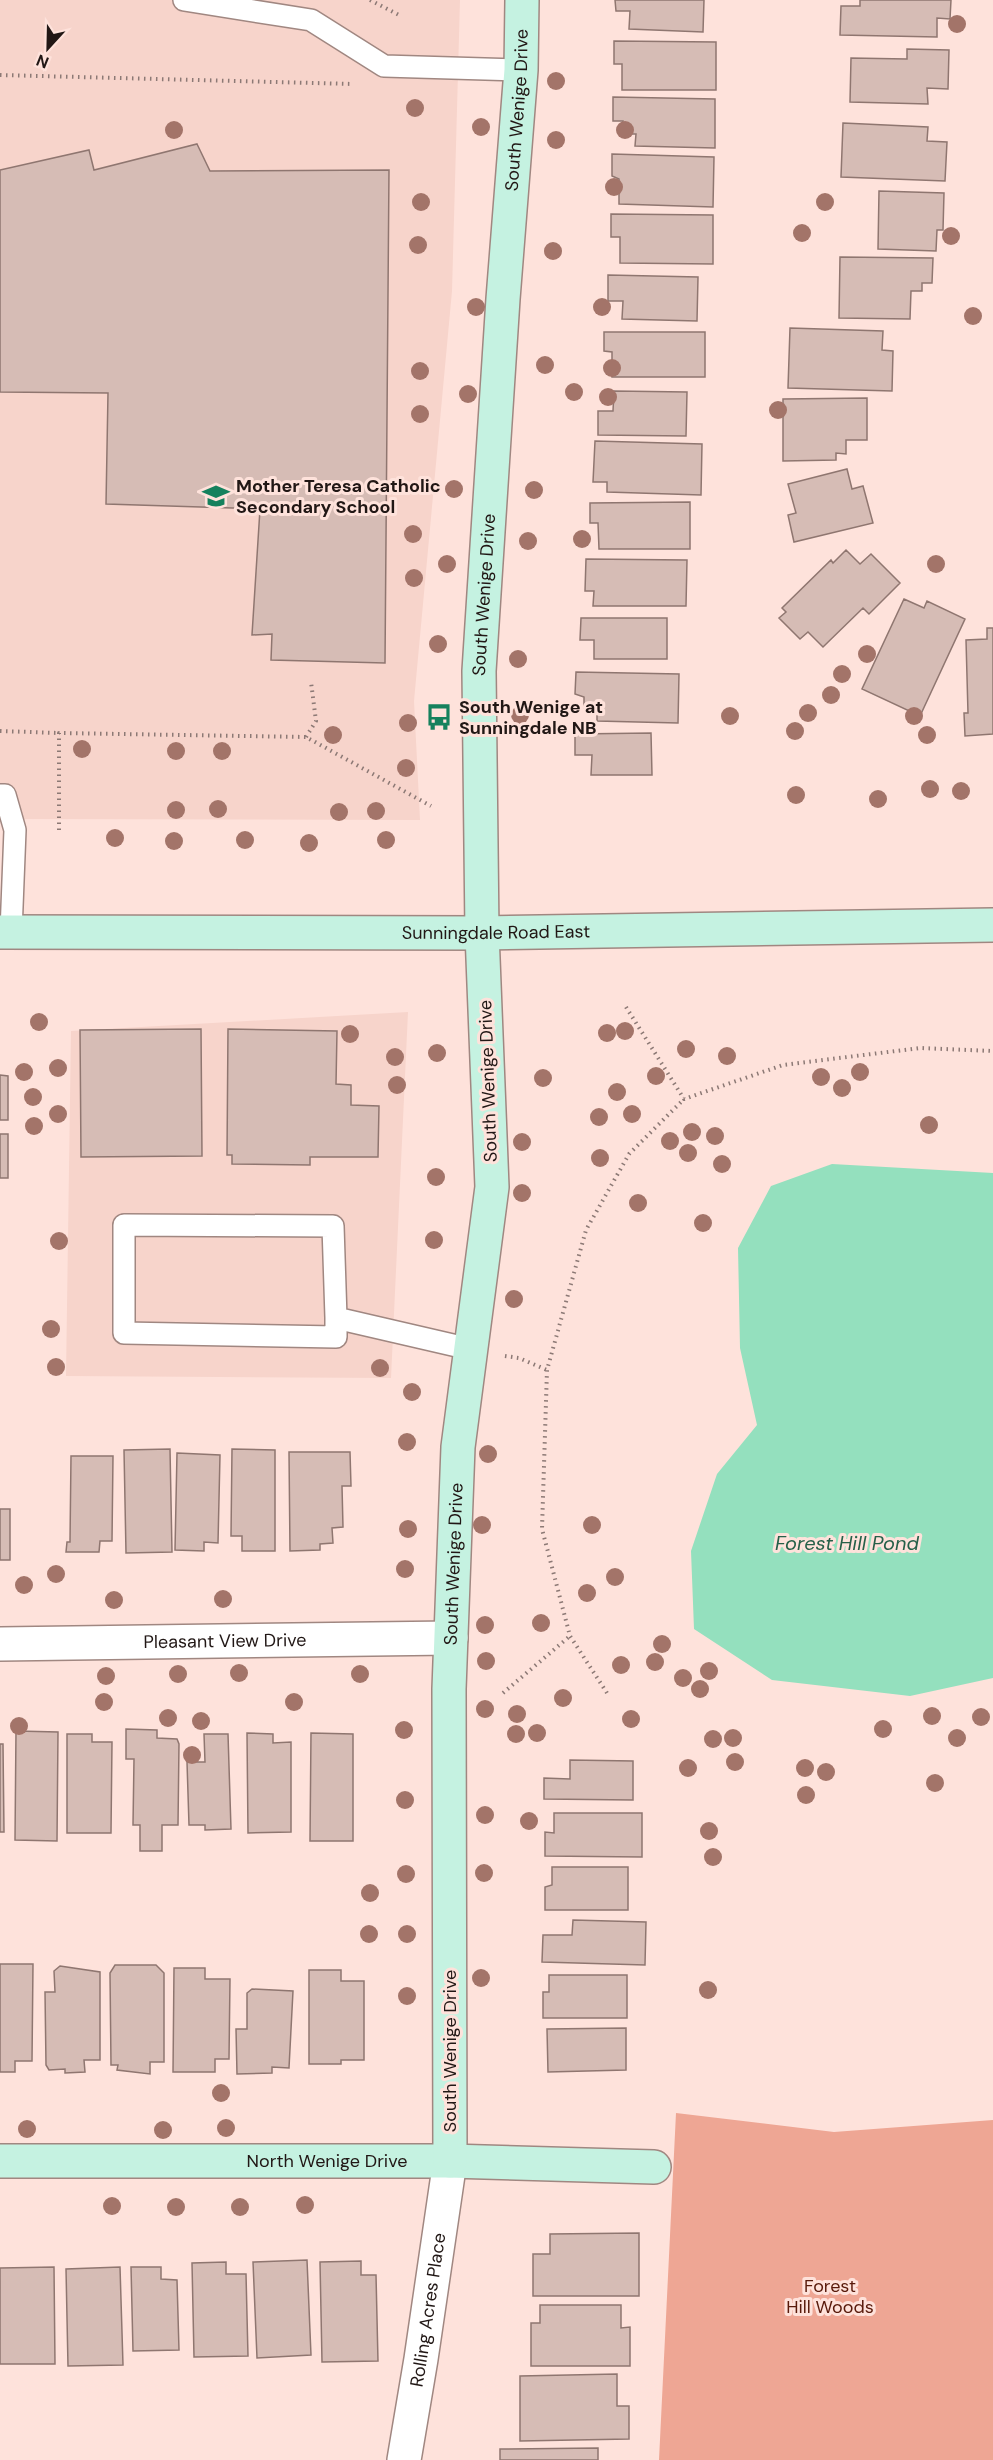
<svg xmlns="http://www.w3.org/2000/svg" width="993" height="2460" viewBox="0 0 993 2460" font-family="'DM Sans',sans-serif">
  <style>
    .built { fill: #f7d4cb }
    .forest { fill: #eea694 }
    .water { fill: #94e0be }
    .building { fill: #d6bcb5; stroke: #8f7670; stroke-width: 1.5 }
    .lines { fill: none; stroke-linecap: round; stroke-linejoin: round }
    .lane-casing { stroke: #a08781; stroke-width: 24 }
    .street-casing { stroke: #a08781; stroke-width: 36 }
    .secondary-casing { stroke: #a08781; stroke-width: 36 }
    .path { stroke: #8c7975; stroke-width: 4; stroke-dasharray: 1.5 4.5; stroke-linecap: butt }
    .lane { stroke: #fff; stroke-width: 21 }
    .street { stroke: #fff; stroke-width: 33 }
    .secondary { stroke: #c5f2e1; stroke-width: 33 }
    .tree { fill: #a37469 }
    .labels { text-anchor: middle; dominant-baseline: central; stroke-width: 6; stroke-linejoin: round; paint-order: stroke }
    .street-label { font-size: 18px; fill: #211715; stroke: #fee2db }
    .poi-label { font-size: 18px; font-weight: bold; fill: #211715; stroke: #fee2db; text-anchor: start }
    .park-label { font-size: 18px; fill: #591a0b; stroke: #fee2db }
    .water-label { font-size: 20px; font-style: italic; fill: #266049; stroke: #fee2db }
  </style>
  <rect width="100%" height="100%" fill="#fee2db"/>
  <!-- built -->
  <path class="built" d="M0,0H460L452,291L414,701L420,820L0,819Z
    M408,1012L391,1378L66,1376L71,1031Z"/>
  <!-- forest -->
  <path class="forest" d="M676,2113L834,2132L993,2120V2460H659Z"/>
  <!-- water -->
  <path class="water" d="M832,1164L993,1173V1678L910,1696L772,1680L694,1629L691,1551L717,1474L757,1425L740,1348L738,1248L771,1186Z"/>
  <!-- building -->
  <path class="building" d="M615,0H704L703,32L629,29L630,11H616Z
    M860,0H951L950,19L937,18V37L840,35L841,6H860Z
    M614,41L716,42V90H622V64H614Z
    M907,49L949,50L948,89L927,88L928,104L850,102L851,58L907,59Z
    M613,97L715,99V148L635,146L636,134H622L623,121H613Z
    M843,123L928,127L927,141L947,142L945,181L841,177Z
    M197,144L210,171L389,170L385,663L271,660L272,634L252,635L260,509L106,504L108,393L0,392V170L89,150L94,170Z
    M612,154L714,157L713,207L619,204V179L612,176Z
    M879,191L944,193L943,230H937L936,251L878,249Z
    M611,214L713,215V264L620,263V237H611Z
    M840,257L933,258L932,283H922V291H911L910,319L839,318Z
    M608,275L698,277L697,321L622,319L623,301H608Z
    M790,328L883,331L882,350L893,351L892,391L788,388Z
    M604,332H705V377H612V352L604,351Z
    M614,391L687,392L686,436L598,435V411H613Z
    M867,398V440H846V454L836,453V460L783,461V399Z
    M595,441L702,444L701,495L607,492V482H593Z
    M847,469L852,489L863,486L873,523L794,542L788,515L796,513L788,484Z
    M690,502V549H599L598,523H590V503Z
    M846,550L860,564L871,554L900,583L869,614L863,608L823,647L808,632L800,639L779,618L786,612L782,608L831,560L833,563Z
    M586,559L687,560L686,606H593L594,591H585Z
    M904,599L924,608L927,601L965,619L920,716L862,689Z
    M581,618H667V659H594V640H580Z
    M987,628H993V734L965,736L964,713H968L966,640L987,639Z
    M576,672L679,674L678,723L597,721V709L584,710V697L575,694Z
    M651,733L652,775H591L592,755H575V734Z
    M201,1029L202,1156L81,1157L80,1030Z
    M228,1029L337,1031L336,1084L351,1085V1105L379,1106L378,1157H310V1165L232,1164V1155H227Z
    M0,1075L8,1076V1120H0Z
    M0,1134H8V1178H0Z
    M170,1449L172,1552L126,1553L124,1450Z
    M232,1449L275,1450V1551H242V1536H231Z
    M289,1452H350L351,1486H342L343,1527L332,1528L333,1543L320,1544V1550L290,1551Z
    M177,1453L220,1455L218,1543L204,1542V1551L175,1550Z
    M71,1456H113L112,1541H100L99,1552H66L67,1542H70Z
    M0,1509H10V1560H0Z
    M126,1729L157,1730V1738L177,1739L179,1744L178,1825H162V1851H140V1825H133L134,1759H126Z
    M16,1731L58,1732L57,1841L15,1840Z
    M247,1733L273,1734V1743L291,1742V1832L248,1833Z
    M311,1733L353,1734V1841H310Z
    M67,1734H92V1742H112L111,1833H67Z
    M204,1734H228L231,1829L205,1830V1825H189L187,1762H205Z
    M0,1744H3L4,1832H0Z
    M570,1760L633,1761V1800L544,1799V1778L570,1779Z
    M554,1813H642V1857L545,1856V1832L554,1833Z
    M552,1867H628V1910H545V1887L552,1885Z
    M573,1920L646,1922L645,1965L542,1962L543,1935H572Z
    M0,1964H33L32,2061H15V2072H0Z
    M115,1965H156L164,1973V2062H150V2074L117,2070L118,2065H111L110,1973Z
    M60,1966L100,1972V2060H84L85,2072L65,2073V2069L49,2070L46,2065L45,1992H55L54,1971Z
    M174,1968H205V1979H230L229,2059H215V2072H173Z
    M309,1970H341V1981H364V2060H341V2064H309Z
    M549,1975H627V2018H543V1992H549Z
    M252,1989L293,1991L289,2068L272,2067V2073L237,2074L236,2029H247V1993Z
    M626,2028V2070L548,2072L547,2029Z
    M639,2233V2296H533V2254H550V2234Z
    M307,2260L311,2355L257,2358L253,2262Z
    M361,2261V2275H376L378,2361L322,2362L320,2262Z
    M226,2262V2274H246L248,2356L194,2357L192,2263Z
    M54,2267L55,2364H0V2268Z
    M120,2267L123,2365L68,2366L66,2269Z
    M131,2267H161V2279L177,2280L179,2350L133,2351Z
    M540,2305H621V2328L630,2327V2366H531V2323H540Z
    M617,2374V2406H629V2439L520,2441V2376Z
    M598,2448V2460H500V2449Z"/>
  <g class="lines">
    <defs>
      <path id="lane" d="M184,0L311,20L384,66L521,70
        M0,795H5L15,830L11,932
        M336,1318V1337L124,1333V1225L333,1226L336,1318L470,1349"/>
      <g id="street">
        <path id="s1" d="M0,1644L451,1638"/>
        <path id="s2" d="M404,2460L421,2359L450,2161"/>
      </g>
      <g id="secondary">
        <path id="s3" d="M0,932L482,933L993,925"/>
        <path id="s4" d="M0,2161H450L654,2167"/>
        <path id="s5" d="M450,2161L449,1689L458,1447L492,1187L482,933L479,671L503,299L521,70L522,0"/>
      </g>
    </defs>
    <!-- lane casing -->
    <use href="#lane" class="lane-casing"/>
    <!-- street casing -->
    <use href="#street" class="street-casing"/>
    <!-- secondary casing -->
    <use href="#secondary" class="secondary-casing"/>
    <!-- path -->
    <path class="path" d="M370,0L399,15
      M0,75L353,84
      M0,731L59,733
      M306,737L316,721L311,682
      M59,830V733L306,737L431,806
      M626,1007L684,1099L783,1065L920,1048L993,1051
      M505,1356L519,1358L547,1370
      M503,1693L570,1636
      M607,1693L570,1636L542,1529L547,1370L586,1230L629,1154L684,1099"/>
    <!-- lane -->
    <use href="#lane" class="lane"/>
    <!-- street -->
    <use href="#street" class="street"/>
    <!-- secondary -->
    <use href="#secondary" class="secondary"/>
  </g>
  <!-- trees -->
  <g class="tree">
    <circle cx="957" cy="24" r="9"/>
    <circle cx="556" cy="81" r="9"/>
    <circle cx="415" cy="108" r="9"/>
    <circle cx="481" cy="127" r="9"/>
    <circle cx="174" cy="130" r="9"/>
    <circle cx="625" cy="130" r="9"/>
    <circle cx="556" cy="140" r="9"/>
    <circle cx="614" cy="187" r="9"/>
    <circle cx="421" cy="202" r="9"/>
    <circle cx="825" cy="202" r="9"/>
    <circle cx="802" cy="233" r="9"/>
    <circle cx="951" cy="236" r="9"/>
    <circle cx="418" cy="245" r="9"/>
    <circle cx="553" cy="251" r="9"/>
    <circle cx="476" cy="307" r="9"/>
    <circle cx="602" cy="307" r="9"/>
    <circle cx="973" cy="316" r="9"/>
    <circle cx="545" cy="365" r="9"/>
    <circle cx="612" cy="368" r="9"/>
    <circle cx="420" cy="371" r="9"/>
    <circle cx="574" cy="392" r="9"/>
    <circle cx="468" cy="394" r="9"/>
    <circle cx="608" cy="397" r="9"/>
    <circle cx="778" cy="410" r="9"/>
    <circle cx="420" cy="414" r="9"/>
    <circle cx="454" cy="489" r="9"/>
    <circle cx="534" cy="490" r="9"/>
    <circle cx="413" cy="534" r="9"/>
    <circle cx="582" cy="539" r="9"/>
    <circle cx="528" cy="541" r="9"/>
    <circle cx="447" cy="564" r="9"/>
    <circle cx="936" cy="564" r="9"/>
    <circle cx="414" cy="578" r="9"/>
    <circle cx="438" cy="644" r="9"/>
    <circle cx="867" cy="654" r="9"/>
    <circle cx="518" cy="659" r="9"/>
    <circle cx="842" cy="674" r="9"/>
    <circle cx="831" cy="695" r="9"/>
    <circle cx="808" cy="713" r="9"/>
    <circle cx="520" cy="715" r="9"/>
    <circle cx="730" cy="716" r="9"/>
    <circle cx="914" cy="716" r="9"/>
    <circle cx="408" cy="723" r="9"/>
    <circle cx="795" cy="731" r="9"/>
    <circle cx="333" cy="735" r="9"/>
    <circle cx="927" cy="735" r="9"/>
    <circle cx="82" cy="749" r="9"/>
    <circle cx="176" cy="751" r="9"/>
    <circle cx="222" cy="751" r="9"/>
    <circle cx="406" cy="768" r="9"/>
    <circle cx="930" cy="789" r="9"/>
    <circle cx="961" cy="791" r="9"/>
    <circle cx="796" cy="795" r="9"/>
    <circle cx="878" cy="799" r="9"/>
    <circle cx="218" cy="809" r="9"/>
    <circle cx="176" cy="810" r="9"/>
    <circle cx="376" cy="811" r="9"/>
    <circle cx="339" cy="812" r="9"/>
    <circle cx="115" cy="838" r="9"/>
    <circle cx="245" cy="840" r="9"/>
    <circle cx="386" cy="840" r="9"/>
    <circle cx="174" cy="841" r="9"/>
    <circle cx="309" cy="843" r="9"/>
    <circle cx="39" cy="1022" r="9"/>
    <circle cx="625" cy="1031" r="9"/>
    <circle cx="607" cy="1033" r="9"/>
    <circle cx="350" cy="1034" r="9"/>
    <circle cx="686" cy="1049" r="9"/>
    <circle cx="437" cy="1053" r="9"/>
    <circle cx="727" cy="1056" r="9"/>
    <circle cx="395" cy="1057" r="9"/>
    <circle cx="58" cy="1068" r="9"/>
    <circle cx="24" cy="1072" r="9"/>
    <circle cx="860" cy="1072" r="9"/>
    <circle cx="656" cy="1076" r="9"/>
    <circle cx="821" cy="1077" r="9"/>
    <circle cx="543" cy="1078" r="9"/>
    <circle cx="397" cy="1085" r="9"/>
    <circle cx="842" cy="1088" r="9"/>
    <circle cx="617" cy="1092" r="9"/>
    <circle cx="33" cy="1097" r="9"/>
    <circle cx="58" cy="1114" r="9"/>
    <circle cx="632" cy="1114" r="9"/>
    <circle cx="599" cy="1117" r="9"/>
    <circle cx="929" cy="1125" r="9"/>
    <circle cx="34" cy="1126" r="9"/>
    <circle cx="692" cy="1132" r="9"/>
    <circle cx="715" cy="1136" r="9"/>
    <circle cx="670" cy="1141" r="9"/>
    <circle cx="522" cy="1142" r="9"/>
    <circle cx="688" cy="1153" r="9"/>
    <circle cx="600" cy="1158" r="9"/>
    <circle cx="722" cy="1164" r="9"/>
    <circle cx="436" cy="1177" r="9"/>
    <circle cx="522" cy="1193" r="9"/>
    <circle cx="638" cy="1203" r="9"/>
    <circle cx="703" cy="1223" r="9"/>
    <circle cx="434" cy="1240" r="9"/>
    <circle cx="59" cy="1241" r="9"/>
    <circle cx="514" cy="1299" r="9"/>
    <circle cx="51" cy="1329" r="9"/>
    <circle cx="56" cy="1367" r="9"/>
    <circle cx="380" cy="1368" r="9"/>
    <circle cx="412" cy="1392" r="9"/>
    <circle cx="407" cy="1442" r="9"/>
    <circle cx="488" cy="1454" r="9"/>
    <circle cx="482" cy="1525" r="9"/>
    <circle cx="592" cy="1525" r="9"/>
    <circle cx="408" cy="1529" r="9"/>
    <circle cx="405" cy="1569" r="9"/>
    <circle cx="56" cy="1574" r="9"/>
    <circle cx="615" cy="1577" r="9"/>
    <circle cx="24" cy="1585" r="9"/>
    <circle cx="587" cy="1593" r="9"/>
    <circle cx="223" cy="1599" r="9"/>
    <circle cx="114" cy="1600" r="9"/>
    <circle cx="541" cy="1623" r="9"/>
    <circle cx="485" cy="1625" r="9"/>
    <circle cx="662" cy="1644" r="9"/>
    <circle cx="486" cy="1661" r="9"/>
    <circle cx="655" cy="1662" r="9"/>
    <circle cx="621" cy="1665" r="9"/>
    <circle cx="709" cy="1671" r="9"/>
    <circle cx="239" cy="1673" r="9"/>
    <circle cx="178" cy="1674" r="9"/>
    <circle cx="360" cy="1674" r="9"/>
    <circle cx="106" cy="1676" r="9"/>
    <circle cx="683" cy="1678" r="9"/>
    <circle cx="700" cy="1689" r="9"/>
    <circle cx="563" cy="1698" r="9"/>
    <circle cx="104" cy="1702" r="9"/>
    <circle cx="294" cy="1702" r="9"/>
    <circle cx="485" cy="1709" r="9"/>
    <circle cx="517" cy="1714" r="9"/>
    <circle cx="932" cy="1716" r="9"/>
    <circle cx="981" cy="1717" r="9"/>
    <circle cx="168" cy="1718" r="9"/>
    <circle cx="631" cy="1719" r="9"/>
    <circle cx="201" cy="1721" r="9"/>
    <circle cx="19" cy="1726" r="9"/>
    <circle cx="883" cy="1729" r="9"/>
    <circle cx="404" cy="1730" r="9"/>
    <circle cx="537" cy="1733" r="9"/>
    <circle cx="516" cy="1734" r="9"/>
    <circle cx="733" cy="1738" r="9"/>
    <circle cx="957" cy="1738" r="9"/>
    <circle cx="713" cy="1739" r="9"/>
    <circle cx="192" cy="1755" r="9"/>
    <circle cx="735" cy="1762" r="9"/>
    <circle cx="688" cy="1768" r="9"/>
    <circle cx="805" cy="1768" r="9"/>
    <circle cx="826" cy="1772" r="9"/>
    <circle cx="935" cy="1783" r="9"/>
    <circle cx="806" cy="1795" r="9"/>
    <circle cx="405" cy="1800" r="9"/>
    <circle cx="485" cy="1815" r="9"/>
    <circle cx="529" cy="1821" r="9"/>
    <circle cx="709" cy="1831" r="9"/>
    <circle cx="713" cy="1857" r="9"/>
    <circle cx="484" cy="1873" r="9"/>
    <circle cx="406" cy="1874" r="9"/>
    <circle cx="370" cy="1893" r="9"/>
    <circle cx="369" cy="1934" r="9"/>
    <circle cx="407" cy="1934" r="9"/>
    <circle cx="481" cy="1978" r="9"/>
    <circle cx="708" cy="1990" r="9"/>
    <circle cx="407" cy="1996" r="9"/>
    <circle cx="221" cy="2093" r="9"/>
    <circle cx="226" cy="2128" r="9"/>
    <circle cx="27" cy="2129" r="9"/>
    <circle cx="163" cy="2130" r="9"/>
    <circle cx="305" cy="2205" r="9"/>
    <circle cx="112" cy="2206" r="9"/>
    <circle cx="176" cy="2207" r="9"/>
    <circle cx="240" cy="2207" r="9"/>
  </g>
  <!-- icons -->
  <defs>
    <symbol id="school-bare" viewBox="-9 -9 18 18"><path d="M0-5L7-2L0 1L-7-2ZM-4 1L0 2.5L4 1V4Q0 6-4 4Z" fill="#15815d" stroke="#fee2db" stroke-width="2.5" paint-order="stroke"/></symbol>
    <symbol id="bus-bare" viewBox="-9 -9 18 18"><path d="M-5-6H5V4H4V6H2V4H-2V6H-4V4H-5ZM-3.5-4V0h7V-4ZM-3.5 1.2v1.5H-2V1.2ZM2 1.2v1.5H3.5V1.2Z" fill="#15815d" stroke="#fee2db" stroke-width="2.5" paint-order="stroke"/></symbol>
  </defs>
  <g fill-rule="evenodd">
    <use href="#school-bare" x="197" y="477" width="38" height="38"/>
    <use href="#bus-bare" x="420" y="698" width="38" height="38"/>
  </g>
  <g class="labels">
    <!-- street labels -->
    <g class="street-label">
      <text stroke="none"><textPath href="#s5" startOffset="2055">South Wenige Drive</textPath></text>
      <text stroke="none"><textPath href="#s5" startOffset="1569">South Wenige Drive</textPath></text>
      <text stroke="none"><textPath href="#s3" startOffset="496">Sunningdale Road East</textPath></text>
      <text transform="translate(488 1081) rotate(-92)">South Wenige Drive</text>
      <text stroke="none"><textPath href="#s5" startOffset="597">South Wenige Drive</textPath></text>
      <text stroke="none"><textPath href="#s1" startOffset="225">Pleasant View Drive</textPath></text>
      <text transform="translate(450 2051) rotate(-90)">South Wenige Drive</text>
      <text stroke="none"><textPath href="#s4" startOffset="327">North Wenige Drive</textPath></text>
      <text stroke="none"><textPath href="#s2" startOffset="152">Rolling Acres Place</textPath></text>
    </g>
    <!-- poi labels -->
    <g class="poi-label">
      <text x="236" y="486">Mother Teresa Catholic<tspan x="236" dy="21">Secondary School</tspan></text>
      <text x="459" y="707">South Wenige at<tspan x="459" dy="21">Sunningdale NB</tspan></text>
    </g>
    <!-- park labels -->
    <g class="park-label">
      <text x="830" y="2286">Forest<tspan x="830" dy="21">Hill Woods</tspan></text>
    </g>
    <!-- water labels -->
    <g class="water-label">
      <text x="847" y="1543">Forest Hill Pond</text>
    </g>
  </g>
  <!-- north arrow -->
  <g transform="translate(48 48) rotate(202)" stroke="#fee2db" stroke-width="4.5" paint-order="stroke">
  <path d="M0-4.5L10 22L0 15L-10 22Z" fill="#211715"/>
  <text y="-9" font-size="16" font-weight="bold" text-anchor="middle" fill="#211715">N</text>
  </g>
</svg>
